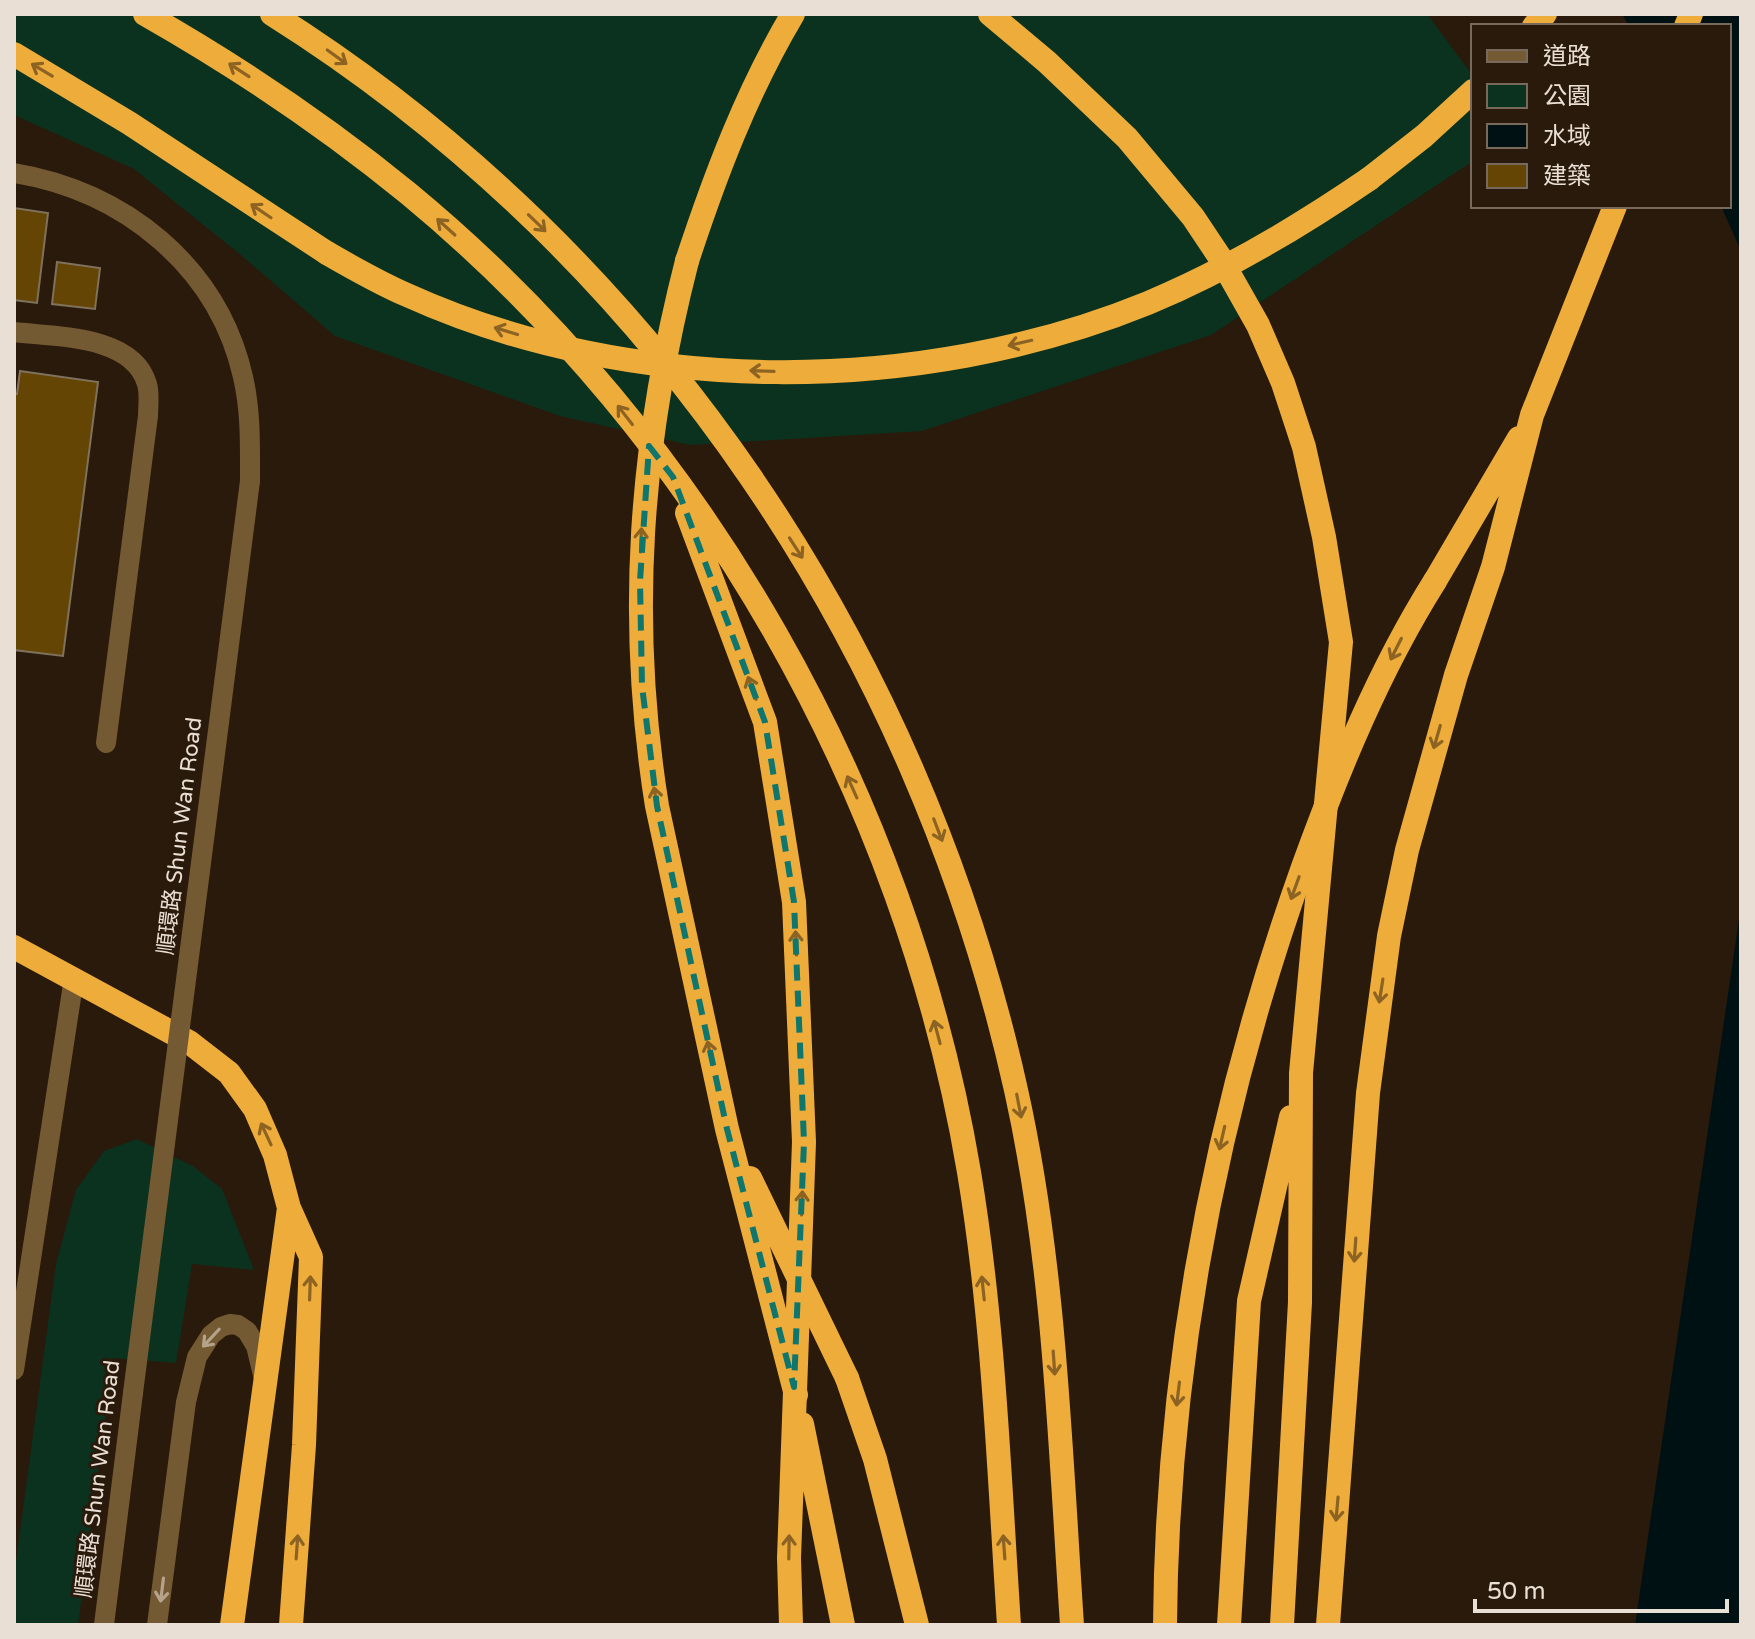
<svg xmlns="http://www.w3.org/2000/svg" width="1755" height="1639" viewBox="0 0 1755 1639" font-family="'Varela Round','Noto Sans TC',sans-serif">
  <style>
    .green { fill: #0b321e }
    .water { fill: #001114 }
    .building { fill: #654504; stroke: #7f715b; stroke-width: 2 }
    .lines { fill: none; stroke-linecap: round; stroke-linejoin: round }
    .minor { stroke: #745a32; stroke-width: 20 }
    .highway { stroke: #eeac3b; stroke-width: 24 }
    .minor-bridge { stroke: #745a32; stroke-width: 20 }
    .highway-bridge { stroke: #eeac3b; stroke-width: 24 }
    .oneway { stroke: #8c6323 }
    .oneway2 { stroke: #b5a38c }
    .marked { fill: none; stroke: #0f766e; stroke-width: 6; stroke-dasharray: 16 10; stroke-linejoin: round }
    .labels { text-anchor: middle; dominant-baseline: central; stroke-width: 6; stroke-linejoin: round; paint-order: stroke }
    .street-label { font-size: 22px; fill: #eadfd5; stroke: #2a1a0b }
  </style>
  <rect width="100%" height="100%" fill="#2a1a0b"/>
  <!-- green -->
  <path class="green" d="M14,14H1427L1473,76V161L1211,335L922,431L690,445L560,416L335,336L242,256L134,169L14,115Z
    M137,1139L193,1166L222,1189L254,1270L192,1264L176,1363L113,1358L78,1625H14V1576L56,1264L76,1190L104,1151Z"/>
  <!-- water -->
  <path class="water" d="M1622,14H1741V251L1721,206H1729V26H1629Z
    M1741,906V1625H1635Z"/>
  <!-- building -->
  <path class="building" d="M14,208L48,213L37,303L14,300Z
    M57,262L100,268L95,309L52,304Z
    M20,371L98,382L63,656L14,650V394H17Z"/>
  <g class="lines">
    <!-- minor -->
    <path class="minor" d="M14,173C124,191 218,266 243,377C251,411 250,446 250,481
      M14,332C56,337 133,335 147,384C150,394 148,406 148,416L106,743
      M14,1370L74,978
      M104,1625L133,1393
      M157,1625L186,1402L197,1357L211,1335L221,1327L230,1324L238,1325L247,1331L256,1346L263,1375"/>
    <!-- highway -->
    <path class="highway" d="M145,14C238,67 326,126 409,194C703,437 906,797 969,1172C994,1322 999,1474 1009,1625
      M272,14C655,255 918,650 1016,1090C1055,1265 1060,1446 1072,1625
      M990,14L1047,62L1127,138L1193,217L1219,256L1258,325L1283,383L1304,447L1324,537L1341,642L1301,1073L1300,1302L1282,1625
      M1534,26L1545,14
      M1686,26L1691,14
      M14,54L129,123L327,253
      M1369,179L1424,136L1473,91
      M687,261C715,176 747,91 793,14
      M687,513L765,722L794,902L804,1142L789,1558L791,1625
      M1435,581L1519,438
      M14,947L189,1042L229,1073L255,1109L275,1155L289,1208L311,1257L304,1445L291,1625
      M847,1378L875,1459L917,1625
      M802,1424L843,1625
      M232,1625L289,1208
      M1229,1625L1249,1301L1291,1117
      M1328,1625L1368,1093L1389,936L1407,850L1456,675L1493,567L1532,415L1615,206"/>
    <!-- minor-bridge -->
    <path class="minor-bridge" d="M133,1393L250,481"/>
    <!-- highway-bridge -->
    <path class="highway-bridge" d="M327,253C353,268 379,283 407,295C632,397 920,396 1148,303C1227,270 1299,227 1369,179
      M687,261C640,444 627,619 657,806L727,1129L796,1395
      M750,1178L847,1378
      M1165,1625C1167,1365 1216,1111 1303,867C1339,768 1379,670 1435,581"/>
  </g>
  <!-- one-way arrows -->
  <defs><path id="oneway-shaft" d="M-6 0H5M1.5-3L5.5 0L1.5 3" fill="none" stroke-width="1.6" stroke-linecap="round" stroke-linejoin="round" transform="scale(2)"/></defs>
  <g class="oneway">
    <use href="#oneway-shaft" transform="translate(337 57) rotate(36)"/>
    <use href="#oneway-shaft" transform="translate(42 70) rotate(-149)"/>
    <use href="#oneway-shaft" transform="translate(239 70) rotate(-147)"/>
    <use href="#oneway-shaft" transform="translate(261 211) rotate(-146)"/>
    <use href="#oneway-shaft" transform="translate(537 223) rotate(44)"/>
    <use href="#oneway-shaft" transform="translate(446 227) rotate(-138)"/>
    <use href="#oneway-shaft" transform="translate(506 331) rotate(-163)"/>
    <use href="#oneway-shaft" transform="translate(1020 343) rotate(167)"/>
    <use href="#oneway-shaft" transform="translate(762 371) rotate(-178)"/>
    <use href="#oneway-shaft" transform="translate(625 415) rotate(-128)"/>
    <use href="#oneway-shaft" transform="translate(641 540) rotate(-88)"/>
    <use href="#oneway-shaft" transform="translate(796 548) rotate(57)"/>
    <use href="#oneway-shaft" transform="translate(1396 649) rotate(117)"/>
    <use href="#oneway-shaft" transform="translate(752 688) rotate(-110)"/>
    <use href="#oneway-shaft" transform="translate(1437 737) rotate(106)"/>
    <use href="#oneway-shaft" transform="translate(852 787) rotate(-114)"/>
    <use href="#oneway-shaft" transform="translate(656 799) rotate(-100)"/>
    <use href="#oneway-shaft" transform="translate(938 830) rotate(69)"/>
    <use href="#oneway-shaft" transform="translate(1295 888) rotate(110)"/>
    <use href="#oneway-shaft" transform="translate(796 943) rotate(-92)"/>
    <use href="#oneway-shaft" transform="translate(1381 991) rotate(99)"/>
    <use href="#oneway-shaft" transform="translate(937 1032) rotate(-105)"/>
    <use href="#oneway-shaft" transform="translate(710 1053) rotate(-102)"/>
    <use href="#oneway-shaft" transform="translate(1019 1106) rotate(79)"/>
    <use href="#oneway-shaft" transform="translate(266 1134) rotate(-115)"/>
    <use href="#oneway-shaft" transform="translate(1222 1138) rotate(103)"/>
    <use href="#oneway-shaft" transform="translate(802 1203) rotate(-88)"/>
    <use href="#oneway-shaft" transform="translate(1355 1250) rotate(94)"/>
    <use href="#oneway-shaft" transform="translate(310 1288) rotate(-88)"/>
    <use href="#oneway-shaft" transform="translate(983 1288) rotate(-96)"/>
    <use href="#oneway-shaft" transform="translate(1054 1363) rotate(86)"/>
    <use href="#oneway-shaft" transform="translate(1178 1394) rotate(97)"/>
    <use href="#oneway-shaft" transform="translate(1337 1509) rotate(95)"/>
    <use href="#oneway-shaft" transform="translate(297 1547) rotate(-86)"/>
    <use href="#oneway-shaft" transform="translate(789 1547) rotate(-89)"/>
    <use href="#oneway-shaft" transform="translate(1004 1547) rotate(-94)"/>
  </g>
  <g class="oneway2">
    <use href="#oneway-shaft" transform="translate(211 1338) rotate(133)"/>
    <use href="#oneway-shaft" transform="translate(162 1590) rotate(97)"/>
  </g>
  <!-- marked area -->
  <path class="marked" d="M649,446L673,477L765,722L794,902L804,1142L794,1387L727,1129L657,806L642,686L640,581Z"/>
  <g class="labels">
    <!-- street labels -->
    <g class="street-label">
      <text transform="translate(180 836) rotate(-83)">順環路 Shun Wan Road</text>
      <text transform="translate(98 1479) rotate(-83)">順環路 Shun Wan Road</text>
    </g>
  </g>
  <!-- border -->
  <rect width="1755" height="1639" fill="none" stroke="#eadfd5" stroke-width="32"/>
  <!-- legend -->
  <rect x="1471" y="24" width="260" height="184" fill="#2a1a0b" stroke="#77695c" stroke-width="2"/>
  <rect x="1487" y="50" width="40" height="12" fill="#745a32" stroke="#77695c" stroke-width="2"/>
  <text x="1543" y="64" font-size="24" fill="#eadfd5">道路</text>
  <rect x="1487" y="84" width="40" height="24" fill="#0b321e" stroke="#77695c" stroke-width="2"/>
  <text x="1543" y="104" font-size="24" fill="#eadfd5">公園</text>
  <rect x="1487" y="124" width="40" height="24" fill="#001114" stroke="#77695c" stroke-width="2"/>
  <text x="1543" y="144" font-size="24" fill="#eadfd5">水域</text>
  <rect x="1487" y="164" width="40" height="24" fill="#654504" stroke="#77695c" stroke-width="2"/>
  <text x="1543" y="184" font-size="24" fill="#eadfd5">建築</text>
  <!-- scale -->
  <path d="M1475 1599v12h252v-12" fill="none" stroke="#eadfd5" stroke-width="4"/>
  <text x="1487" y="1599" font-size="24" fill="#eadfd5" stroke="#2a1a0b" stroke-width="6" paint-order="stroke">50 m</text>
</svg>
